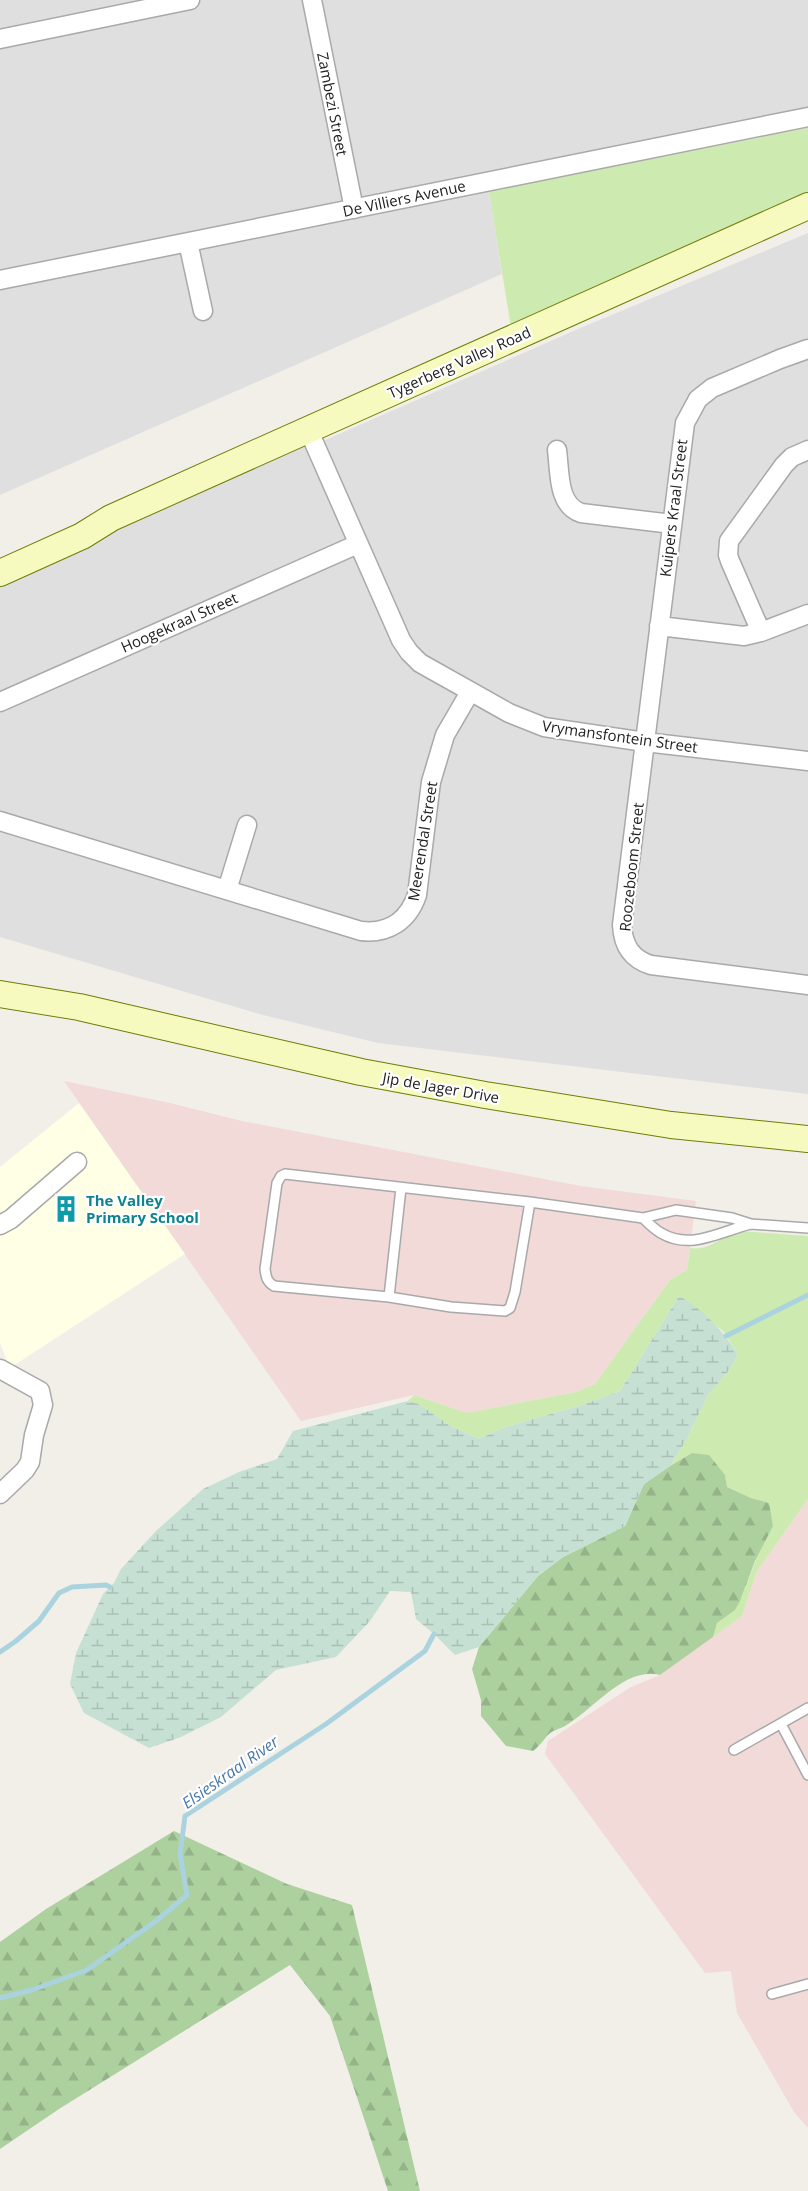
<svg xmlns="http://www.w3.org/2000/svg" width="808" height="2191" viewBox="0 0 808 2191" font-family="'Open Sans',sans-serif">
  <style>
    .residential { fill: #e0dfdf }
    .commercial { fill: #f2dad9 }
    .education { fill: #ffffe5 }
    .grass { fill: #cdebb0 }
    .forest { fill: url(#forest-firs) }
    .wetland { fill: url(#wetland-marsh) }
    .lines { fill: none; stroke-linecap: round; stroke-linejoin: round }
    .stream { stroke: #aad3df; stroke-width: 5 }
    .lane-casing { stroke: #a9a9a9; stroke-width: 12 }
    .street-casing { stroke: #a9a9a9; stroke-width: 21 }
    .secondary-casing { stroke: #707d05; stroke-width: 28 }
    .lane { stroke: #fff; stroke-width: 9 }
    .street { stroke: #fff; stroke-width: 18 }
    .secondary { stroke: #f7fabf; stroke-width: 26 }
    .labels { text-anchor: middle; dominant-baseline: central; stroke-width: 4.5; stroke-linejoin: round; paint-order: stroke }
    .street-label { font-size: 15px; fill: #222; stroke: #fff }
    .culture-label { font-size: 15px; font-weight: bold; fill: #0d838f; stroke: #fff; text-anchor: start }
    .water-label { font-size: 16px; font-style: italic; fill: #4a7aab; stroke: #fff }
  </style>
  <defs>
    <pattern id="forest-firs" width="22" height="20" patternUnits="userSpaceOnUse" patternTransform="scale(1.5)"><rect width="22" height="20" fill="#add19e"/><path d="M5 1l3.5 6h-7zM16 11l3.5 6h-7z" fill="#95b388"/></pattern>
    <pattern id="wetland-marsh" width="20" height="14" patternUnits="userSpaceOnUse" patternTransform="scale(1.5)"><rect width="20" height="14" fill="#c6e0d4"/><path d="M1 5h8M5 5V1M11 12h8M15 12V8" fill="none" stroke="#aac0b6"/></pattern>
  </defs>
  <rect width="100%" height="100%" fill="#f2efe9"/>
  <!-- residential -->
  <path class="residential" d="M0,0H808V118L488,183L502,274L0,495Z
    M808,233V1094L378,1043L263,1015L0,937V581L313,442L314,445L578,329Z"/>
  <!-- commercial -->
  <path class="commercial" d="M64,1081L170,1103L242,1121L581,1186L696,1201L687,1270L670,1280L595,1384L576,1392L467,1413L414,1395L301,1421Z
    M808,1499V2128L794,2112L737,2013L731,1971L705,1973L545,1754L548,1741L631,1687L660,1675L742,1616L757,1571Z"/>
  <!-- education -->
  <path class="education" d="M79,1103L185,1254L10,1368L0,1343V1167Z"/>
  <!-- grass -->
  <path class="grass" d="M808,128V196L511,328L489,191Z
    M740,1231L808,1236V1499L757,1571L742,1616L713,1637L717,1623L727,1615L740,1601L759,1552L769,1503L751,1498L727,1487L725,1475L692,1453L670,1466L687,1439L708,1395L731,1368L738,1354L723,1331L679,1296L620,1391L582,1405L505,1427L479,1439L449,1425L419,1404L408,1401L414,1395L467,1413L576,1392L595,1384L670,1280L687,1270L690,1248C710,1251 722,1236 740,1231Z"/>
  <!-- forest -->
  <path class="forest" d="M692,1453L709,1455L725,1475L727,1487L751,1498L769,1503L773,1526L755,1561L740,1601L735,1610L717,1623L713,1637L660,1675C625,1666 593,1710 565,1726C560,1729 553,1730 549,1734C543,1740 540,1746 533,1751L506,1746L481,1716V1700L472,1669L479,1647L538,1576L563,1557L625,1526L644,1484L670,1466Z
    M174,1831L287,1884L352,1905L420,2191H388L330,2016L290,1965L59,2109L0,2149V1942L46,1909Z"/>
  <!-- wetland -->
  <path class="wetland" d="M679,1296C705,1311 722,1330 738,1354L731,1368L708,1395L687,1439L670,1466L644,1484L625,1526L563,1557L538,1576L479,1647L455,1655L434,1634L416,1619L411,1592L390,1591L370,1621L336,1657L276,1670L221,1717L181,1737L149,1748L84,1713L70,1684L76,1653L103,1594L114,1583L121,1569L156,1531L203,1489L239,1472L277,1459L293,1431L408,1401L419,1404L449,1425L479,1439L505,1427L582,1405L620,1391Z"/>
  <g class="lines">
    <!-- stream -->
    <path class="stream" d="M726,1336L808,1295
      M0,1652L16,1641L39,1621L59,1593L72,1587L106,1585L110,1587
      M0,1998L32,1990L87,1970L156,1921L187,1895L180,1854L185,1816L326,1724L425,1651L434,1634"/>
    <defs>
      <path id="lane" d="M530,1202L515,1292L510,1308L505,1311L451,1307L389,1297L274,1286C267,1282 266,1277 265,1269L277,1183L281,1176L285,1174L530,1202L643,1218L676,1210L732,1218L751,1224L808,1228
        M643,1218C648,1223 654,1229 661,1233C691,1251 721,1231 751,1224
        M389,1297L401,1188
        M781,1724L808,1775
        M734,1750L808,1708
        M772,1994L808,1984"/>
      <path id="street" d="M312,0L354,209
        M0,39L190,0
        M188,242L203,311
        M0,280L808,117
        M808,349L780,359L712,388L698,399L685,423L622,925C623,946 632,959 651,965L808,985
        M308,429L401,640L409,652L420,663L509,713L544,727L645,742L808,761
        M557,450C560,471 557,505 581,513L672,524
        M659,626L744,636L761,632L808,614
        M761,632L730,561L728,555L729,541L784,465L792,457L808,450
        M0,702L358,544
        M0,821L361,931C388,934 408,921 417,895L431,782L445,735L470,692
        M227,890L247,825
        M0,1225L11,1219L77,1162
        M0,1369L40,1391L43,1405L34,1435L30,1462L25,1470L0,1494"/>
      <path id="secondary" d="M0,573L82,536L111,518L808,206
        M0,994L79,1007L361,1072L485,1095L671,1125L808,1139"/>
    </defs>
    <!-- lane casing -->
    <use href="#lane" class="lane-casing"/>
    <!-- street casing -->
    <use href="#street" class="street-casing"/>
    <!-- secondary casing -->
    <use href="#secondary" class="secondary-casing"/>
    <!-- lane -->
    <use href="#lane" class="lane"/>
    <!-- street -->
    <use href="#street" class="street"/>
    <!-- secondary -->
    <use href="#secondary" class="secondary"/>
  </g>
  <!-- icons -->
  <defs>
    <symbol id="building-bare" viewBox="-9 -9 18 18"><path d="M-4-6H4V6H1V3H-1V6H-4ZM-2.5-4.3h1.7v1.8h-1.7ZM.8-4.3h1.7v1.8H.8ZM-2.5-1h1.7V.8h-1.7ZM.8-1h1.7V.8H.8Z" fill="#0f9aa8" stroke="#fff" stroke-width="2.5" paint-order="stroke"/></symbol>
  </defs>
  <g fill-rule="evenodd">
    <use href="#building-bare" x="47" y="1190" width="38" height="38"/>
  </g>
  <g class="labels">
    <!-- street labels -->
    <g class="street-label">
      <text transform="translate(333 104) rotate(79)">Zambezi Street</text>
      <text transform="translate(404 198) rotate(-12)">De Villiers Avenue</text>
      <text transform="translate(459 362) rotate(-24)">Tygerberg Valley Road</text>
      <text transform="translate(673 508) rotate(-83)">Kuipers Kraal Street</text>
      <text transform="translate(179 622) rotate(-24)">Hoogekraal Street</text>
      <text transform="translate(620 736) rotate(8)">Vrymansfontein Street</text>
      <text transform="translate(422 841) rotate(-81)">Meerendal Street</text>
      <text transform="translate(631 867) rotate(-84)">Roozeboom Street</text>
      <text transform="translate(441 1087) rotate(10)">Jip de Jager Drive</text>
    </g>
    <!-- culture labels -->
    <g class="culture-label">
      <text x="86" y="1200">The Valley<tspan x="86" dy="17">Primary School</tspan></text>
    </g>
    <!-- water labels -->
    <g class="water-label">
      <text transform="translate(230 1772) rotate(-35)">Elsieskraal River</text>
    </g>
  </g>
</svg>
